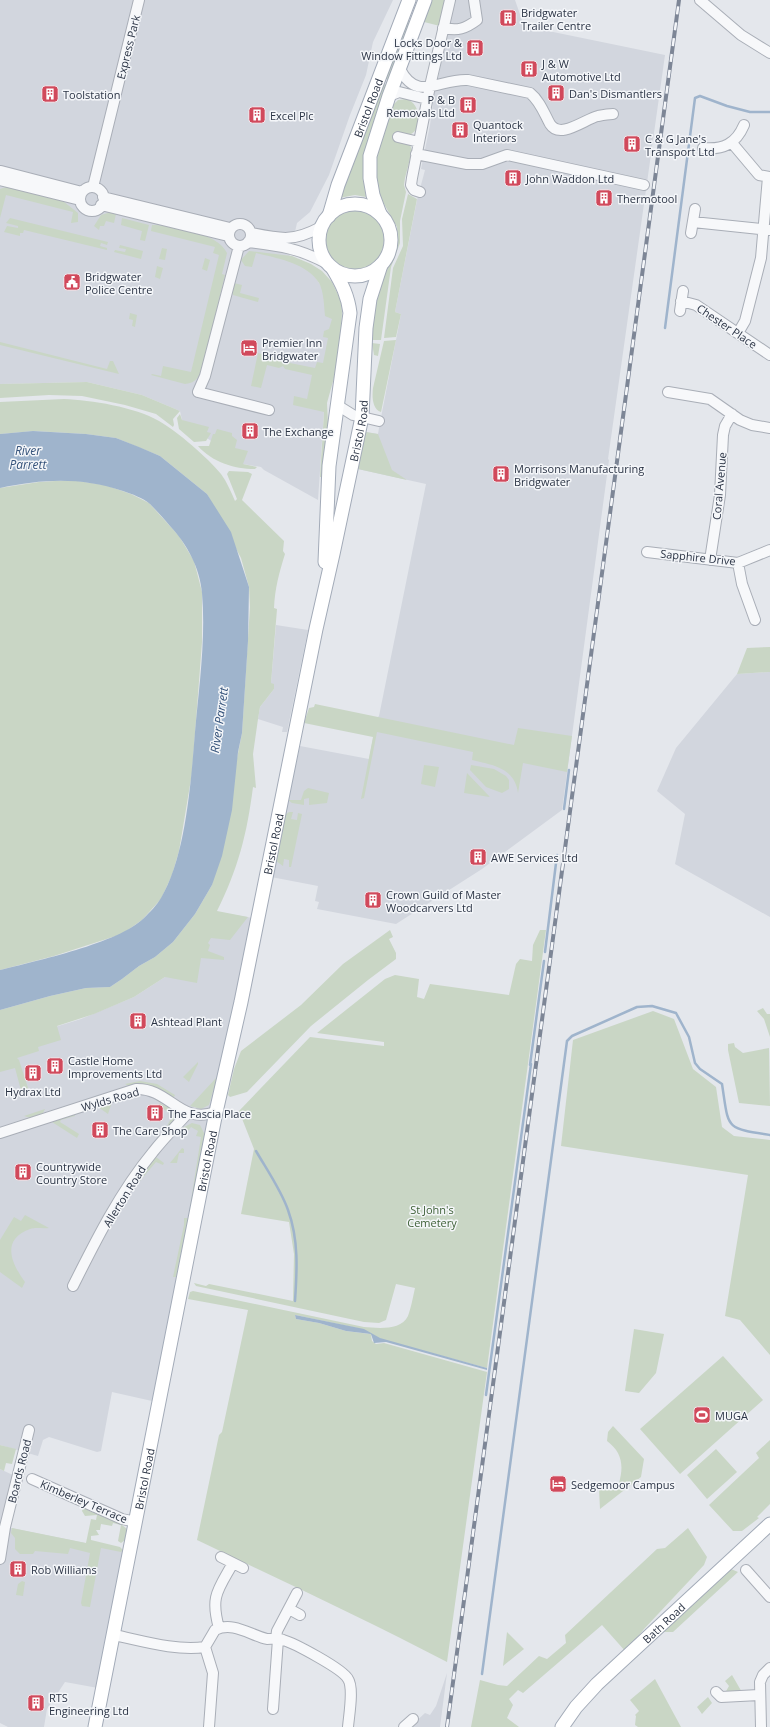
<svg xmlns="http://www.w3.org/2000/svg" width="770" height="1727" viewBox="0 0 770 1727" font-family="'Open Sans',sans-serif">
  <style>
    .built { fill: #d2d6de }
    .green { fill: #c9d6c5; fill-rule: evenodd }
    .water { fill: #9fb4cc }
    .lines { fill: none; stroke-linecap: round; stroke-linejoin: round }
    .stream { stroke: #9fb4cc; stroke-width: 2.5 }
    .minor-casing { stroke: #a9aeb7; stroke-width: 12 }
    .major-casing { stroke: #a3abb8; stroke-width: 15 }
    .minor { stroke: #f7f8fa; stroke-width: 10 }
    .major { stroke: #fff; stroke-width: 13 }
    .rail-casing { stroke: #7d8696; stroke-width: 4 }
    .rail { stroke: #f4f6f9; stroke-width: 2.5; stroke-dasharray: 8; stroke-linecap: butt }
    .labels { text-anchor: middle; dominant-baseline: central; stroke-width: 3; stroke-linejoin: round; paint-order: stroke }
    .poi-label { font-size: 11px; fill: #2b3445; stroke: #f4f6f9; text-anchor: start }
    .street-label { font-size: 11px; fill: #2b3445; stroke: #f4f6f9 }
    .park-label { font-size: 11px; fill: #3f6138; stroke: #f4f6f9 }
    .water-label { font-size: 12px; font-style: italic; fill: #34527a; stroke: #f4f6f9 }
  </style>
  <rect width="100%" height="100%" fill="#e4e7ec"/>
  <!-- built -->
  <path class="built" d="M0,0H393L373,42L366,75L350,115L329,175L310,212L297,223L289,258L310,269L336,310L324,411L318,500L264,470L261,467L243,464L182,420L180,411L142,395L87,382L0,384Z
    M455,0H515L524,26L665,55L608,459L609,460L562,810L482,869L396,924L317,909L319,902L315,901L318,886L266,876L290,791L300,746L369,759L377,718L379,716L426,484L358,469L366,432L378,434L379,428L401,314L395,312L417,200L425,170L421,169L430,125L434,96Z
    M276,625L308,630L287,732H282L283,727L258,719L260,707L274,689L271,683Z
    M770,672V917L675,864L685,814L657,791L676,748L737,674Z
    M217,912L253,918L152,1401L112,1392L101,1451L97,1452L49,1437L43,1440L38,1456L0,1445V1044L81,1019L134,997L148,988L165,977Z
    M0,1469L17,1477L6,1527L125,1551L98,1688L65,1682L47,1709L44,1727H8L0,1723Z
    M447,1673L440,1727H410L425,1713L430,1715L436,1706Z"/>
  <!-- green -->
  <path class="green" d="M429,0H446L440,26L424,22L425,10Z
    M406,20L412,22L390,80L384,78Z
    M382,83L388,86C375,123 357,157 366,197L355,195L339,198Z
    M406,99C423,103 422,135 407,135L412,151L405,178L404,185L406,192L400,221V243L391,267L381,340H372V315L384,274L398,245L397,227L379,195L373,164L392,106L398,100Z
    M6,187L63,201L78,213V222L71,223L73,212L6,195L0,218V189Z
    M408,194L417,199L395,312L401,314L396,337L384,338L393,268L403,246L402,219Z
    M326 240a29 29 0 1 1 58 0a29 29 0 1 1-58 0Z
    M111,212L116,214L114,223L106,221L104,226H100L99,230L94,226L101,215Z
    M10,218L108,242L107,245L101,243L100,246L107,248V250L24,230L23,233H20V236L4,232L7,226L18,228V226L6,223Z
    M122,218L149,225L145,241L140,240L142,231L121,225Z
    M152,225C173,225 218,233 227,253L222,274L225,275L203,366C199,376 197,383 185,384L151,375L152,374L161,376L163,366L191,372L219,255L213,253L215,247L151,231Z
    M120,245L143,251L141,259L114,252L115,250L125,252L126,249L119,248Z
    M162,248L167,249L165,260L159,259Z
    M249,251L292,256L311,264L322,271L332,282L341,301L342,312L341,333L335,374L327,403L328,424L323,477H320L324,412L293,405L294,396L307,399L312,375L285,369L283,366L279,368L267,365L261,388L251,386L258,353L280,359L282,353L292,355L290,363L315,368L317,362L323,363L328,338L323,337L324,331L329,329L332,319L325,316C324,306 324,292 319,283C307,263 276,258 256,253L252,267L245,266L241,260Z
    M205,258L210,260L207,271L202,269Z
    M157,266L163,268L160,279L155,277Z
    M234,283L242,285L240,293L259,298L258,302L233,295L232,292Z
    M130,313L137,315L135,327L132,326L133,320L129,319Z
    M396,340L381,412C372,409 372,396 373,388L384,341Z
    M0,342L107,369L110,361H113L119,374L0,345Z
    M372,343L380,344L378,356L374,355Z
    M87,382L142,395L180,411L173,419L174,425L173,427L156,414L125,405L82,396L49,395L0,398V384Z
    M64,399C91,400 135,407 159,421C178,432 207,457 221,474C227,482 231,492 235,501L237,499L227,474L229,471L248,472L252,474L242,500L284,541L283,551L285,554C279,573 275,588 274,608L277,609L271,683L274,684V689L260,707L258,719L253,754L256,788L253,787C247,834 238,869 217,911L248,917L230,940L211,938L208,943L210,945L208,951L224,957V960L201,958L197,983L165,977L134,997L94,1014L57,1026L61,1040L38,1047L39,1051L17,1058L19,1060L29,1091L22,1094L15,1068L0,1072V1010L50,996L86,988L110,987L122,979L139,966L155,957L173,942L195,914L212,885L242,733L250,607L249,587L241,558L207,494L160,456L116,438L86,434L34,431L0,434V402Z
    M180,414L182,420L209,427L207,432L211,433L206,441L194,442L179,429L177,418Z
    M217,429L232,433V436L237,440L235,448L248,451L243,464L257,467L255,469C234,469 212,462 198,446H209L213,434H215Z
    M366,432L378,434L392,470L407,480L358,469Z
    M71,480L105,485L131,494L149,503L179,536L194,561L202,592V642L192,773L179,851L172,875L161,899L142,920L122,934L54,956L0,970V488L39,482Z
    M770,647V672L737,674L747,648Z
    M315,704L514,745L518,728L572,736L567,772L523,763L518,793C515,768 493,765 472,760L473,752L377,732L364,798L361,799L373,737L304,723L309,708L314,707Z
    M424,765L439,767L435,787L421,784Z
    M471,765L494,769L506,776L509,780V789L502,793L486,787L470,770Z
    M467,773L490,797L464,793Z
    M308,788L329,793L327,803L309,805V798L304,799V805L292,803L288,800H301L304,791Z
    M289,812H293L291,819L297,820L298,813L302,814L291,867H289V860L284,859L283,866L276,861L285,815Z
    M390,930L393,937L389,939L396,953V959L368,980L311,1026L247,1092L230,1097L228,1095L234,1069L241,1051L301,1005L343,964Z
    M540,930H546L487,1368L387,1341L371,1335L372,1341L376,1344L384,1343L487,1372L447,1662C365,1619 280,1580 197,1540L219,1435L222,1432L248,1310L188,1299L190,1292L193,1291L364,1327C377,1328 401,1331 408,1316C411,1308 413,1297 415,1288L396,1284L386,1320L379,1323L364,1322L196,1286L194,1283L206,1286L209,1284L293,1301L294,1254L289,1222L241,1214L254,1149L239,1111L310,1037L384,1046V1042L317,1033L385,979L395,975L419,979L417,997L424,999L430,984L509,995L516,964L520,959L532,961L533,945ZM295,1315L357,1328L370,1334L346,1331L319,1323L296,1319Z
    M763,1008L767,1014H770V1037L764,1019L757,1011Z
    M653,1011L674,1019L693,1069L716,1087L722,1127L734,1136L770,1140V1355L740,1320L725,1316L748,1175L561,1146L573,1040Z
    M734,1043L735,1047L743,1053L769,1048L770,1106L739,1103L728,1050V1044Z
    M198,1062V1064L189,1082L183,1077Z
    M217,1077L209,1105L201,1109L190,1106Z
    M140,1081L157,1084L175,1095L174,1097H172L149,1085L129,1086L125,1084Z
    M112,1102L108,1114L98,1107Z
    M160,1103L172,1109L175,1116L170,1128L162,1135L173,1115L158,1106Z
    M45,1109L43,1113L30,1118L24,1116Z
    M75,1114V1116L61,1120L60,1122L79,1134L77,1138L52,1122Z
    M192,1123L200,1125L205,1135L190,1215L189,1213L201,1137L196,1136L198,1131L191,1127L187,1132L182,1128Z
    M182,1148L184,1149V1153H179L177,1163H170Z
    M156,1157L164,1163L163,1165L156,1162L128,1195L153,1158Z
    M25,1215L49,1228C43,1229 36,1227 30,1229C0,1240 12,1264 25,1282L22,1288L0,1272V1240L14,1217L21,1221Z
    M184,1218H188L176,1277H173L184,1225Z
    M634,1329L664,1334L656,1373L639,1393L625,1391Z
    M723,1356L763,1400L680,1474L640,1429Z
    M613,1426L644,1459L641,1477L600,1509L599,1489L619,1483C624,1466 622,1452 607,1441L608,1432Z
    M770,1440V1504L757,1517L759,1518L742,1531H733L709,1505L759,1458L756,1453Z
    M0,1445L16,1449L12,1464L6,1463L4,1471L0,1469Z
    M716,1449L737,1472L707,1499L687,1475Z
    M83,1508L122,1525L127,1529L125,1540L121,1543L118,1541L121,1525L113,1523L112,1526L101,1524L100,1530H96L99,1535L91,1536V1540L120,1547L123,1550L121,1552L101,1548L90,1607L82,1606L81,1603L90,1553L70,1548L68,1554L35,1551L33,1554H20L15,1549V1538L11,1533L12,1528L86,1543L91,1519L96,1520L97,1515L85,1516L82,1511Z
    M688,1528L707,1557L704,1565L644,1629L626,1652L602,1625L523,1693L518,1690L509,1699L513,1705L507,1718L519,1727H471L480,1680L498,1685L507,1686L539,1656L547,1659L566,1643L565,1635L657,1549L665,1548Z
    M731,1569L738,1572L673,1632H664L655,1637Z
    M22,1581L25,1582L23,1596L16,1595L18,1584Z
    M507,1632L524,1649L503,1666Z
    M732,1675L743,1694L725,1693L729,1686L725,1681Z
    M655,1679L681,1727H638L635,1725L636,1716L635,1715L639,1711L630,1700Z
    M708,1697L712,1703L702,1714L697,1707Z"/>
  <!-- water -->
  <path class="water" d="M33,431L86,434L116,438L139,447L160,456L207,494L231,532L249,587L248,641L242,733L238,752L232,810L222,856L212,885L195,914L173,942L155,957L139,966L122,979L110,987L86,988L50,996L0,1010V970C36,961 119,943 144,918C150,912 157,905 161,898C186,856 191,781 195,732C199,687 206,639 202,593C200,568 187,544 170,526C164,519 157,511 150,504C143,498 132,494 123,491C80,477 44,479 0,488V434Z
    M295,1315L364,1329L380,1338L487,1368V1370L386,1342L374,1343L371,1334L346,1331L319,1323L296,1319Z"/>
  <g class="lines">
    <!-- stream -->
    <path class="stream" d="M665,328L695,98L700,96L727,106L750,112H770
      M564,809L569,770
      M545,952L557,855
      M530,1065L544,961
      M256,1151C267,1170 281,1190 288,1210C299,1240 297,1271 295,1301
      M486,1395L531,1064
      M482,1674L567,1041L572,1036L637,1007L652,1006L676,1013L689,1037L695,1063L700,1069L722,1084C729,1129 724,1128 770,1135"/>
    <defs>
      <path id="minor" d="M700,0L741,35L770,53
        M443,28C458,31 465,29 477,20L474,0
        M400,69C417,103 440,78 468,80L530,93C540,101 544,113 550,124C560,140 585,119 598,116C603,115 608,114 613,114
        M389,96L399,92L427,99
        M398,137L419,142
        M732,143L759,175L770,177
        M703,148C723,150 736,144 744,125
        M416,154L467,164H482L507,155L644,185
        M1,171L82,192
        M0,180L80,200
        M93,187L139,0
        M80 199a12 12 0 1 1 24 0a12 12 0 1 1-24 0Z
        M420,192L414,190L411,185L412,178L430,86L450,0
        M103,197L230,228
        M101,205L228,236
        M693,222L770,230
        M229 235a11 11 0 1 1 22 0a11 11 0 1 1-22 0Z
        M251,233C281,239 293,242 321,227
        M691,233L695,209
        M248,242C281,246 298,248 328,264
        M239,246L205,376L198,392L269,410
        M681,301L696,305L770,355
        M680,311L683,291
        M738,333L745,321L761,258L768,177
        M668,392L710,399L740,420L752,425L770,428
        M337,405L353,415L379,421
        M647,552L738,563L770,550
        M710,560L720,495L723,435L725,426L732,414
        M738,563L742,584L755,620
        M0,1133L136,1089C170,1088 179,1125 216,1112
        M73,1286C96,1240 120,1192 153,1152C164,1138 176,1126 188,1113
        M32,1479L122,1519L136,1522
        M221,1557L243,1568
        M0,1559L5,1527L29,1430
        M746,1570L770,1597
        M289,1609L300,1615
        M219,1628C210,1596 218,1590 233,1563
        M114,1635C143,1641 175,1651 205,1647
        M276,1639L277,1631L297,1593
        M716,1692L721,1697L759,1695
        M273,1709L278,1639
        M209,1727L213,1673L205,1647L215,1630C233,1621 250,1635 267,1639C272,1639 278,1638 283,1640C294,1643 343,1669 348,1679C354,1688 349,1715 348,1727
        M404,1727L413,1719
        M761,1727L760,1682L763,1675L770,1668"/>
      <g id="major">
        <circle cx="355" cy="240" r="36"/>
        <path d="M380,214L373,195L370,178V156L389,96L425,0"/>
        <path id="s1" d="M329,216L338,185L409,0"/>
        <path d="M325,562L329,466L350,313C348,296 342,284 333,269"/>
        <path id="s2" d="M95,1727L216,1112L241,1002L316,629L333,554L362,417L366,328L370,299L381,265"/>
        <path id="s3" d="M562,1727L576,1707L597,1684L770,1524"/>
      </g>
    </defs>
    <!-- minor casing -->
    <use href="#minor" class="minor-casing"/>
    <!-- major casing -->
    <use href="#major" class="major-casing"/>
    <!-- minor -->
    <use href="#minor" class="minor"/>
    <!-- major -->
    <use href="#major" class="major"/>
    <defs>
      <path id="rail" d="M447,1727L679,0"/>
    </defs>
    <!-- rail casing -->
    <use href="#rail" class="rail-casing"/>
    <!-- rail -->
    <use href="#rail" class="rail"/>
  </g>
  <!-- icons -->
  <defs>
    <symbol id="building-square" viewBox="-11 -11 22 22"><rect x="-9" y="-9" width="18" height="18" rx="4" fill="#d1495b" stroke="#f4f6f9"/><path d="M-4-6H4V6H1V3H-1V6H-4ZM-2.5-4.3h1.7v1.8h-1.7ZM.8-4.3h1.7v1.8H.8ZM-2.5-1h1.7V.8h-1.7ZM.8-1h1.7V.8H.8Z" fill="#fff"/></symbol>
    <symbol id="civic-square" viewBox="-11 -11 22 22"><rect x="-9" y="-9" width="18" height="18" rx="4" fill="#d1495b" stroke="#f4f6f9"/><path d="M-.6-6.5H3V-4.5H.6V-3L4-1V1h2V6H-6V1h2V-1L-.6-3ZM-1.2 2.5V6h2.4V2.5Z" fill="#fff"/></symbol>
    <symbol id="hotel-square" viewBox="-11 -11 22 22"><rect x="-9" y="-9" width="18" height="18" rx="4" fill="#d1495b" stroke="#f4f6f9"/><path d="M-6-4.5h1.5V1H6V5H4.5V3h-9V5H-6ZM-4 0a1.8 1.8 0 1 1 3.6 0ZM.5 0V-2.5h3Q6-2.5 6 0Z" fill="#fff"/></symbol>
    <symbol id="stadium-square" viewBox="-11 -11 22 22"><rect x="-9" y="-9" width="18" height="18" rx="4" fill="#d1495b" stroke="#f4f6f9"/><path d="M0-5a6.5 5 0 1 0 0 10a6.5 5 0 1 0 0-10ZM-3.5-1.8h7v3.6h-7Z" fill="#fff"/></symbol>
  </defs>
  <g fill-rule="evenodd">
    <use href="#building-square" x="498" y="8" width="20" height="20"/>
    <use href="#building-square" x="465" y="38" width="20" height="20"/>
    <use href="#building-square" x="519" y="59" width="20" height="20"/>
    <use href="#building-square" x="546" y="83" width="20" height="20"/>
    <use href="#building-square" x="40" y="84" width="20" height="20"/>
    <use href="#building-square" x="458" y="95" width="20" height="20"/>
    <use href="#building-square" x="247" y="105" width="20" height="20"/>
    <use href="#building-square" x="450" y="120" width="20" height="20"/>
    <use href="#building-square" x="622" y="134" width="20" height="20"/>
    <use href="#building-square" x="503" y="168" width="20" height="20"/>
    <use href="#building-square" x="594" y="188" width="20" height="20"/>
    <use href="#civic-square" x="62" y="272" width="20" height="20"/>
    <use href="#hotel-square" x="239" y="338" width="20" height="20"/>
    <use href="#building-square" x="240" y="421" width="20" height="20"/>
    <use href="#building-square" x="491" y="464" width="20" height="20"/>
    <use href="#building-square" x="468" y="847" width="20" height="20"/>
    <use href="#building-square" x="363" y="890" width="20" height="20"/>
    <use href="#building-square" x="128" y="1011" width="20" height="20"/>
    <use href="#building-square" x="45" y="1056" width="20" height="20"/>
    <use href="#building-square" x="23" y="1063" width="20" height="20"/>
    <use href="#building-square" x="145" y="1103" width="20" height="20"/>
    <use href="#building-square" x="90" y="1120" width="20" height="20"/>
    <use href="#building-square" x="13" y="1162" width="20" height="20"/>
    <use href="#stadium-square" x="692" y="1405" width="20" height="20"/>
    <use href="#hotel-square" x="548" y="1474" width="20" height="20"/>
    <use href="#building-square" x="8" y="1559" width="20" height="20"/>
    <use href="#building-square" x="26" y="1693" width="20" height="20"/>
  </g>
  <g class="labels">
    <!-- poi labels -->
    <g class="poi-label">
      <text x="521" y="12">Bridgwater<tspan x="521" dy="13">Trailer Centre</tspan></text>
      <text x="462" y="42" text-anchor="end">Locks Door &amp;<tspan x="462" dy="13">Window Fittings Ltd</tspan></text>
      <text x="542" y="63">J &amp; W<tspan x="542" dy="13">Automotive Ltd</tspan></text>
      <text x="569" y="93">Dan's Dismantlers</text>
      <text x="63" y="94">Toolstation</text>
      <text x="455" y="99" text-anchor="end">P &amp; B<tspan x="455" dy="13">Removals Ltd</tspan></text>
      <text x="270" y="115">Excel Plc</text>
      <text x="473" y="124">Quantock<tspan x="473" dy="13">Interiors</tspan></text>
      <text x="645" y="138">C &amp; G Jane's<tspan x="645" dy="13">Transport Ltd</tspan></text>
      <text x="526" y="178">John Waddon Ltd</text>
      <text x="617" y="198">Thermotool</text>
      <text x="85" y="276">Bridgwater<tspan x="85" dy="13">Police Centre</tspan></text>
      <text x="262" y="342">Premier Inn<tspan x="262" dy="13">Bridgwater</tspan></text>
      <text x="263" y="431">The Exchange</text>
      <text x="514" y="468">Morrisons Manufacturing<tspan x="514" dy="13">Bridgwater</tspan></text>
      <text x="491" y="857">AWE Services Ltd</text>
      <text x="386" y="894">Crown Guild of Master<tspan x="386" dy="13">Woodcarvers Ltd</tspan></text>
      <text x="151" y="1021">Ashtead Plant</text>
      <text x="68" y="1060">Castle Home<tspan x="68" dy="13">Improvements Ltd</tspan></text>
      <text x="33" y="1091" text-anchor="middle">Hydrax Ltd</text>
      <text x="168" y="1113">The Fascia Place</text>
      <text x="113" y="1130">The Care Shop</text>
      <text x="36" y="1166">Countrywide<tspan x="36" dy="13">Country Store</tspan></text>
      <text x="715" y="1415">MUGA</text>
      <text x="571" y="1484">Sedgemoor Campus</text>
      <text x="31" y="1569">Rob Williams</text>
      <text x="49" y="1697">RTS<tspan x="49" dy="13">Engineering Ltd</tspan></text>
    </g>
    <!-- street labels -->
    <g class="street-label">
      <text transform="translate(128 47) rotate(-76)">Express Park</text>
      <text stroke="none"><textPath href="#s1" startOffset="115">Bristol Road</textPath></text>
      <text transform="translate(727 326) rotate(34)">Chester Place</text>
      <text stroke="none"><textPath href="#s2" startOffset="1323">Bristol Road</textPath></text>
      <text transform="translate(719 486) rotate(-85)">Coral Avenue</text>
      <text transform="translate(698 557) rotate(6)">Sapphire Drive</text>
      <text stroke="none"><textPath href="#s2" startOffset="901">Bristol Road</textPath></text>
      <text transform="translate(110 1099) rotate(-16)">Wylds Road</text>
      <text stroke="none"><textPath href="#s2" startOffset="577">Bristol Road</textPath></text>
      <text transform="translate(124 1196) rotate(-58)">Allerton Road</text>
      <text transform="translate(19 1471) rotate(-76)">Boards Road</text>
      <text stroke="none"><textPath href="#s2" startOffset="253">Bristol Road</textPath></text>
      <text transform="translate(84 1501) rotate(23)">Kimberley Terrace</text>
      <text stroke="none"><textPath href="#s3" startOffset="146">Bath Road</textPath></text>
    </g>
    <!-- park labels -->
    <g class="park-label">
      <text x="432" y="1209">St John's<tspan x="432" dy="13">Cemetery</tspan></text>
    </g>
    <!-- water labels -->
    <g class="water-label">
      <text x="28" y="450">River<tspan x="28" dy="14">Parrett</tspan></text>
      <text transform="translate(219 720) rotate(-82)">River Parrett</text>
    </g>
  </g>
</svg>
